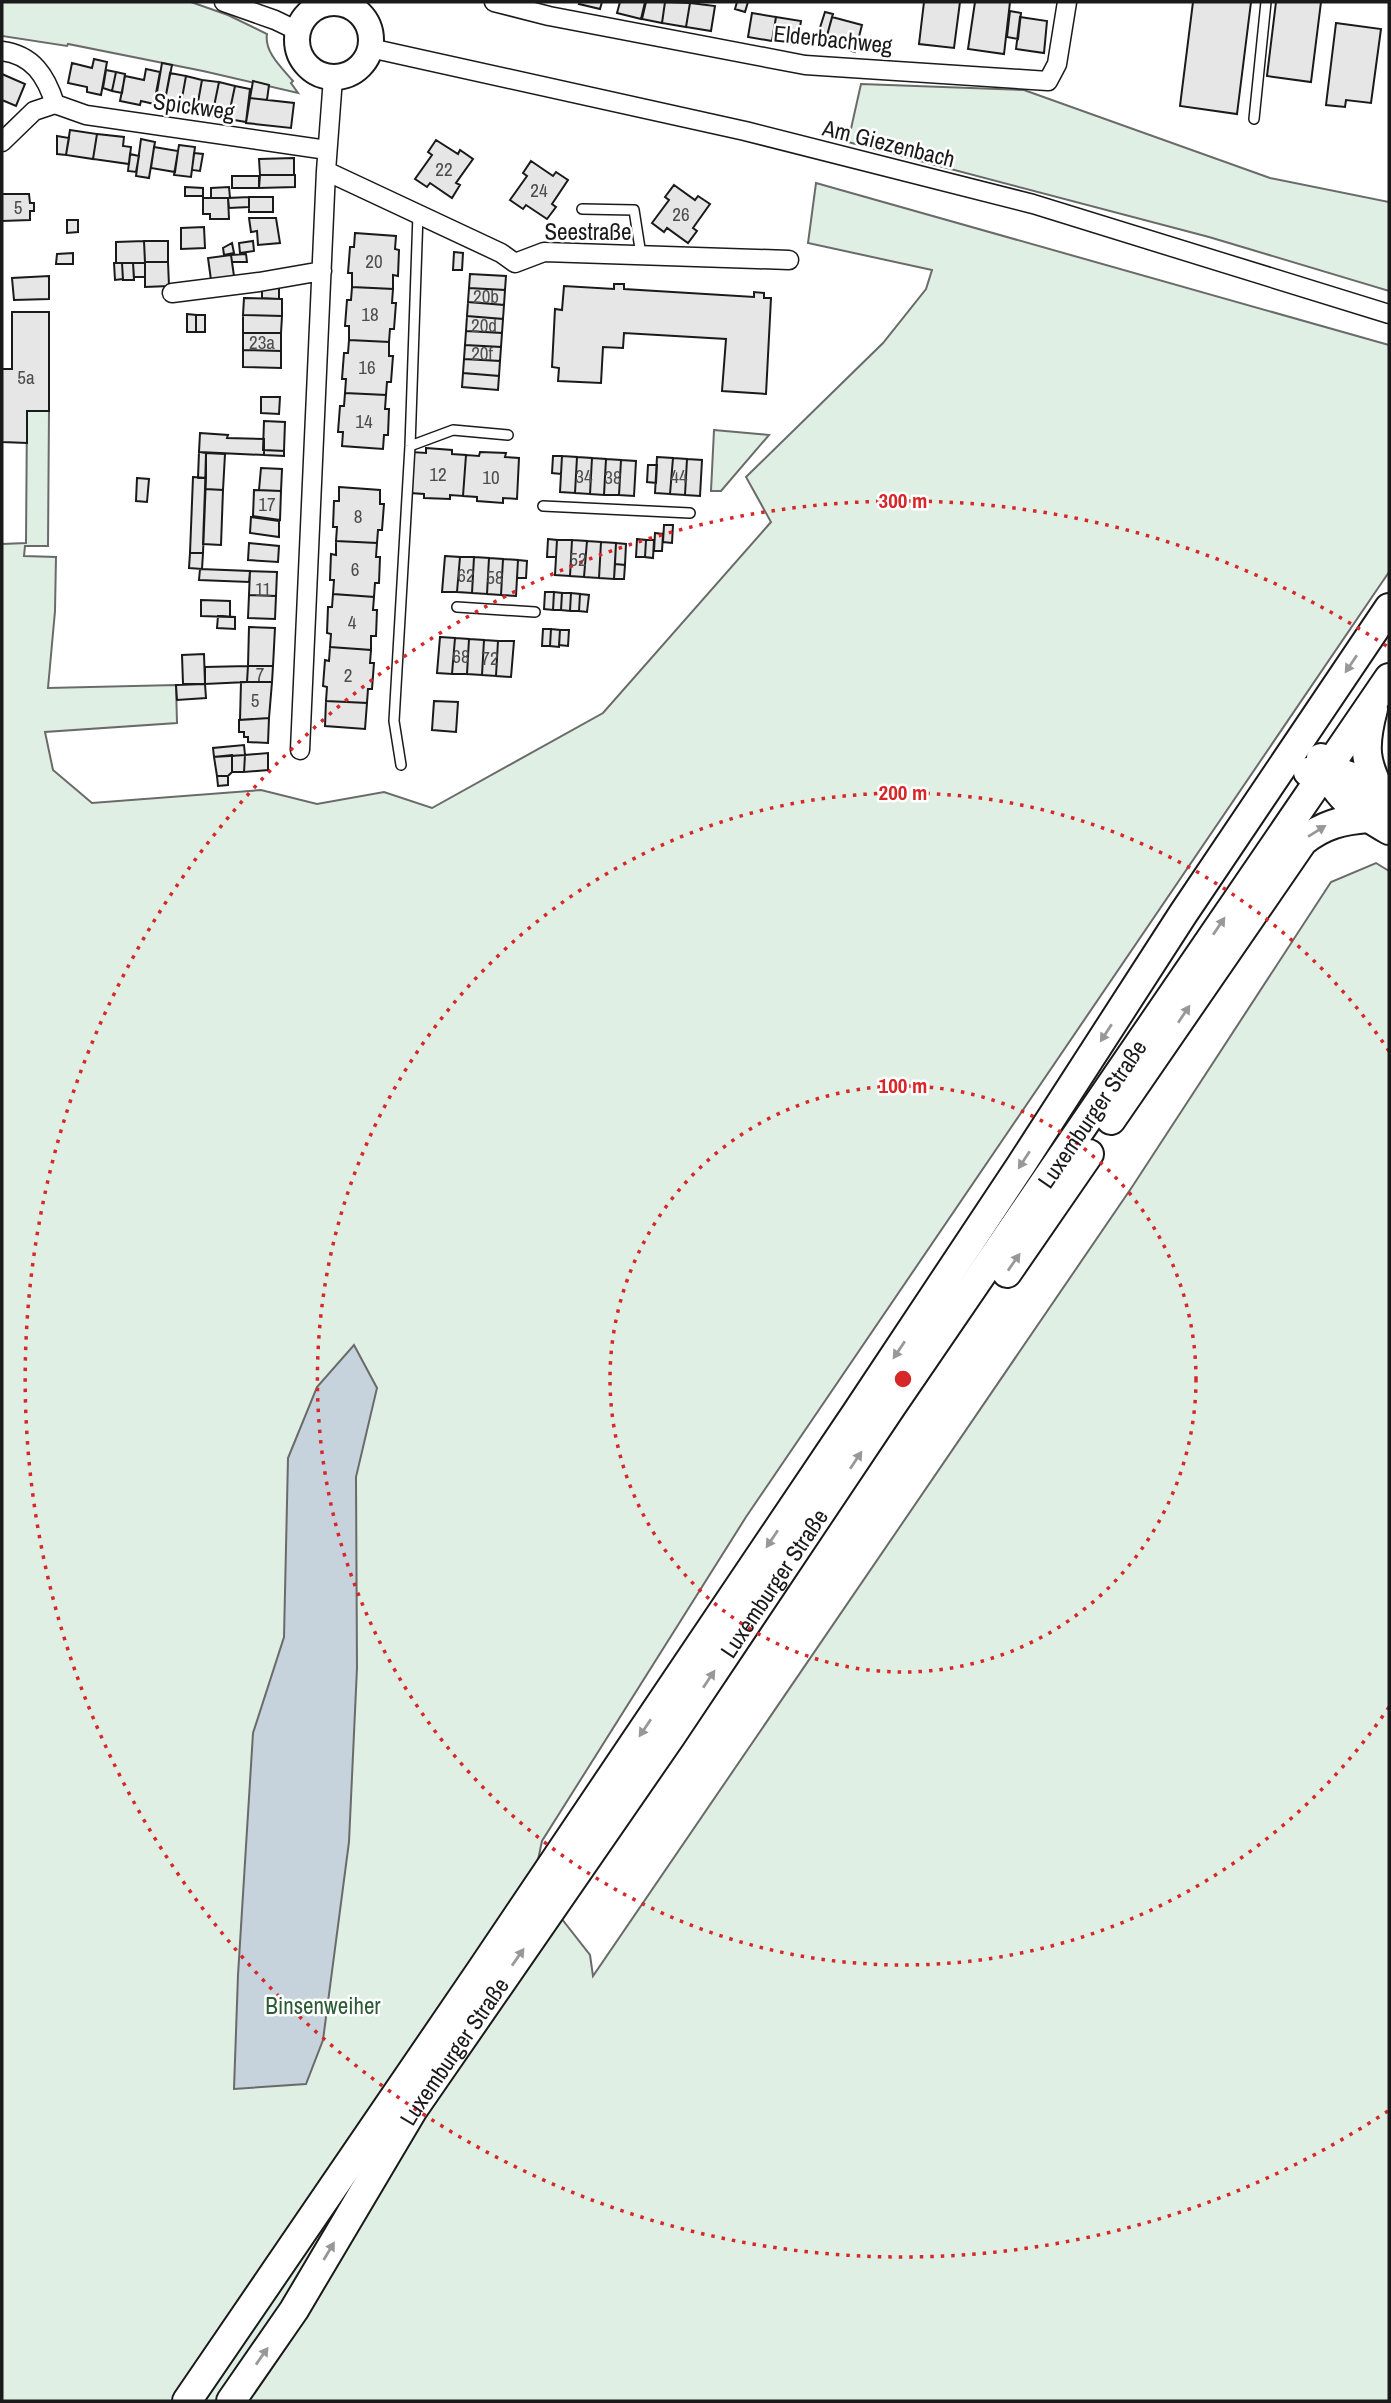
<svg xmlns="http://www.w3.org/2000/svg" width="1391" height="2403" viewBox="0 0 1391 2403" font-family="'Archivo Narrow',sans-serif">
  <style>
    .green { fill: #e0efe3; stroke: #6a6a6a; stroke-width: 2 }
    .water { fill: #c6d2dc; stroke: #6a6a6a; stroke-width: 2 }
    .building { fill: #e6e6e6; stroke: #1a1a1a; stroke-width: 2 }
    .lines { fill: none; stroke-linecap: round; stroke-linejoin: round }
    .lane-casing { stroke: #1a1a1a; stroke-width: 12 }
    .street-casing { stroke: #1a1a1a; stroke-width: 21 }
    .secondary-casing { stroke: #1a1a1a; stroke-width: 28 }
    .primary-casing { stroke: #1a1a1a; stroke-width: 32 }
    .lane { stroke: #fff; stroke-width: 9 }
    .street { stroke: #fff; stroke-width: 18 }
    .secondary { stroke: #fff; stroke-width: 24 }
    .primary { stroke: #fff; stroke-width: 28 }
    .oneway { fill: #989898 }
    .ring { fill: none; stroke: #d62828; stroke-width: 3.5; stroke-dasharray: 3.5 7 }
    .labels { text-anchor: middle; dominant-baseline: central; stroke-width: 5; stroke-linejoin: round; paint-order: stroke }
    .number-label { font-size: 19px; fill: #4d4d4d }
    .street-label { font-size: 23px; fill: #1a1a1a; stroke: #fff }
    .park-label { font-size: 23px; fill: #2b5a34; stroke: #fff }
    .centre { fill: #d62828; stroke: #fff; stroke-width: 3.5 }
    .ring-label { font-size: 21px; text-anchor: middle; font-weight: bold; fill: #d62828; stroke: #fff; stroke-width: 5; stroke-linejoin: round; paint-order: stroke }
  </style>
  <rect width="100%" height="100%" fill="#fff"/>
  <!-- green -->
  <path class="green" d="M2,2H191L228,15L267,34C264,52 282,68 293,81L291,83L298,93L203,71L68,44L67,46L2,36Z
    M861,84L1024,90L1270,178L1389,202V291L1209,237L848,142Z
    M816,183L1389,345V572L746,1517L542,1841L538,1860L558,1914L590,1955L593,1976L1132,1187L1331,882L1376,863L1389,871V2401H2V544L26,543L27,411H49L48,546H25L24,556L56,557L55,611L48,688L176,685L177,723L45,732L53,770L92,803L261,790L317,804L384,792L432,808L603,713L771,522L746,477L883,343L926,289L932,270L808,243Z
    M714,430L769,435L721,491H711Z"/>
  <!-- water -->
  <path class="water" d="M354,1345L377,1388L356,1477L357,1668L349,1842L323,2040L306,2084L234,2089L238,1975L253,1733L284,1637L288,1458L317,1387Z"/>
  <!-- building -->
  <path class="building" d="M580,2H602L600,9L579,4Z
    M620,2H645L641,19L617,13Z
    M646,2H665L662,23L642,19Z
    M665,2L690,3L686,27L662,23Z
    M737,2H748L745,12L735,9Z
    M924,2H960L954,48L919,44Z
    M975,2H1010L1004,54L968,49Z
    M1193,2H1251L1237,114L1180,106Z
    M1276,2H1321L1311,82L1267,76Z
    M690,3L715,6L711,31L686,27Z
    M1010,11L1021,13L1018,39L1007,37Z
    M825,12L833,14L826,39L817,37Z
    M752,13L776,17L772,41L748,37Z
    M776,17L801,21L797,45L772,41Z
    M832,17L862,25L855,52L825,43Z
    M1020,17L1047,21L1044,53L1016,49Z
    M1336,23L1381,29L1371,103L1346,100L1345,107L1326,105Z
    M94,59L107,62L101,95L87,92V87L68,83L72,63L92,68Z
    M162,63L172,65L165,100L156,98Z
    M146,69L160,72L154,104L141,101L140,105L120,101L125,76L144,80Z
    M106,70L116,72L112,91L103,88Z
    M116,72L125,74L122,93L112,91Z
    M170,73L186,76L180,109L164,106Z
    M2,74L25,84L16,106L2,100Z
    M186,76L202,80L196,113L180,109Z
    M202,80L219,82L212,116L196,113Z
    M253,81L269,85L267,100L250,98Z
    M219,82L235,86L228,119L212,116Z
    M235,86L250,89L246,122L228,119Z
    M250,98L294,103L291,128L246,123Z
    M70,130L97,134L93,159L66,155Z
    M97,134L124,137L123,146L131,147L129,164L93,159Z
    M57,136L69,138L66,155L57,154Z
    M141,139L155,142L149,178L136,176Z
    M436,140L458,154L460,150L473,159L456,183L460,185L452,198L430,183L427,187L415,179L432,155L428,152Z
    M179,145L195,147L191,177L174,175Z
    M154,147L178,151L175,172L151,168Z
    M194,153L203,154L200,171L192,170Z
    M130,154L139,156L136,172L128,171Z
    M294,158V175H260L259,159Z
    M531,161L553,176L556,172L568,180L552,204L556,207L547,219L526,205L523,209L510,200L527,176L523,173Z
    M260,175H295V187L259,188Z
    M232,176H259V188H232Z
    M674,185L695,200L698,196L710,204L693,228L697,231L688,243L667,228L664,232L652,223L669,200L665,197Z
    M185,187L203,188V196H185Z
    M229,187L230,198H211V188Z
    M2,194H29L30,203H34V211H30V220L2,221Z
    M249,197H273V212H249Z
    M249,197V207L229,208L228,198Z
    M203,198H228L229,219H210V214H203Z
    M249,218H276L280,243L258,245L257,231L251,232Z
    M67,220H78V232L67,233Z
    M204,227L205,248L181,249V228Z
    M355,233L396,236L395,249L399,250L398,276L393,275V289L352,287V273H348L350,247H354Z
    M144,241H168V262H145Z
    M144,241L145,263H116V242Z
    M253,241L254,251L240,253L239,243Z
    M232,243L234,253L224,255L223,248Z
    M454,252L463,253L462,270H453Z
    M73,253V264H56L57,254Z
    M246,254L247,262H232L231,255Z
    M231,255L234,276L211,280L208,258Z
    M145,262H168L169,286L145,287Z
    M114,263H122L123,279L115,280Z
    M122,263H133L134,280H123Z
    M133,263H145V277H134Z
    M470,274L506,276L505,290L469,288Z
    M49,276V299L14,300L12,278Z
    M614,284H624V289L754,297V292L764,293V298H771L766,394L722,391L726,339L624,333L623,348L603,347L601,383L558,381L559,368L552,367L555,309L562,310L564,286L614,289Z
    M279,285V299L262,298V287Z
    M352,287L393,289L392,303H396L394,329H390L389,342L349,340V326H345L347,300H351Z
    M469,288L505,290L504,305L468,302Z
    M244,298L282,299V316L243,315Z
    M468,302L504,305L503,319L467,316Z
    M12,312H49V411H27V443L2,442V369H12Z
    M187,314L196,315V332H187Z
    M196,315H205V332H196Z
    M243,315L282,316L281,333H243Z
    M467,316L503,319L502,333L466,331Z
    M466,331L502,333L501,347L465,345Z
    M243,333H281V351L243,350Z
    M349,340L389,342V356H393L391,382H387L386,395L345,393L346,379H342L344,353H348Z
    M465,345L501,347L500,361L464,359Z
    M243,350L281,351V368L243,367Z
    M464,359L500,361L499,376L463,373Z
    M463,373L499,376L498,390L462,387Z
    M345,393L386,395L385,409H389L388,435H384L383,449L342,446L343,432H338L340,406H344Z
    M261,397H280L279,414L261,413Z
    M264,421L285,422L284,451L263,450Z
    M200,433L228,435L227,438L264,439V455L199,452Z
    M426,448L452,450V454L466,455L463,496L450,495V499L424,498V494L410,493L412,452L426,453Z
    M264,450L284,451V456L264,455Z
    M199,452L206,453V478H198Z
    M480,452L506,453L505,457L519,458L517,499L503,498V503L477,501V497L463,496L466,455L479,456Z
    M206,453L225,454L223,490L205,489Z
    M553,456H562L561,474L552,473Z
    M562,456L577,457L575,493L560,492Z
    M577,457L592,458L590,494L575,493Z
    M657,457L673,458L670,494L655,493Z
    M592,458L606,459L604,495L590,494Z
    M673,458L687,459L685,495L670,494Z
    M606,459L621,460L619,495H604Z
    M687,459L702,460L700,496L685,495Z
    M621,460L636,461L634,496L619,495Z
    M648,465H657L656,483L647,482Z
    M261,468L282,469L281,491L259,490Z
    M193,477L206,478L203,553H190Z
    M137,478L149,479L147,502L136,501Z
    M339,487L380,490V504H384L382,530H378L377,543L336,541L337,527H333L334,501H339Z
    M205,489L223,490L221,545L203,544Z
    M254,490L281,491L280,520L253,516Z
    M251,517L279,521V537L250,533Z
    M664,525H673L672,543L663,542Z
    M655,533L663,534L662,551H654Z
    M548,539L557,540L556,557H547Z
    M637,539L646,540L645,557H636Z
    M557,540H572L570,576L555,575Z
    M572,540L587,541L584,577L570,576Z
    M646,540H654L653,558L645,557Z
    M336,541L377,543L376,557H380L379,583H375L374,597L333,594L334,580H330L331,554L336,555Z
    M587,541L601,542L599,578L584,577Z
    M601,542L616,543L614,579L599,578Z
    M249,543L279,546L278,562L248,560Z
    M616,543L626,544L625,565L615,564Z
    M190,553H203L202,569L189,568Z
    M445,556L460,557L457,592H442Z
    M460,557H474L472,593L457,592Z
    M474,557L489,558L487,594L472,593Z
    M489,558L503,559L501,595L487,594Z
    M503,559L518,560L516,596L501,595Z
    M518,560L527,561L526,578H517Z
    M615,564L625,565L624,579H614Z
    M200,569L250,571L249,582L199,580Z
    M250,571L277,572L276,596L249,595Z
    M545,592H554L553,610L544,609Z
    M554,592L562,593L561,610H553Z
    M562,593H571L570,611L561,610Z
    M571,593L580,594L579,611H570Z
    M333,594L374,597L373,610H377L376,636H371V650L330,647L331,634L327,633L328,607H332Z
    M580,594L589,595L587,612L579,611Z
    M249,595L276,596L275,619L248,618Z
    M201,600L230,601V617L201,616Z
    M218,616L235,617V629L217,628Z
    M249,627L275,628L273,666H248Z
    M543,629H551L550,646H542Z
    M551,629L560,630L559,647L550,646Z
    M560,630H569L568,646L559,645Z
    M440,637L455,638L452,674L437,673Z
    M455,638L469,639L467,674H452Z
    M469,639L484,640L482,675L467,674Z
    M484,640L498,641L496,676L482,675Z
    M498,641H514L511,677L496,676Z
    M330,647L371,650L370,663H374L372,689H368L367,703L326,701L327,687L323,686L325,660L329,661Z
    M204,654L205,684H183L182,655Z
    M248,666H273L272,682H247Z
    M248,666L247,682L205,684V667Z
    M241,682H272L269,718L240,720Z
    M205,684L206,698L177,700L176,685Z
    M326,701L367,703L365,729L325,726Z
    M434,701L458,702L456,732L432,730Z
    M269,718L268,743L248,742V737H244V732H239V720Z
    M244,745L245,755L214,757L213,748Z
    M268,753V770L244,772L245,755Z
    M232,755V772L228,776H217L214,757Z
    M245,755L244,772H232V756Z
    M217,776H228V785L218,786Z"/>
  <g class="lines">
    <defs>
      <path id="lane" d="M1254,119L1266,2
        M582,209L634,210L641,255
        M410,446L453,430L508,435
        M543,506L690,513
        M457,607L535,612
        M401,765L394,721L410,446L418,214"/>
      <path id="street" d="M224,2L275,20L298,31
        M494,2L549,16L805,65L1048,81L1057,64L1067,2
        M370,48L745,131L1033,204L1389,314
        M2,51C33,55 46,76 55,104L86,115L327,150
        M2,142L34,111L55,104
        M326,171L501,253L515,263L544,252L789,260
        M172,293L259,282L322,271
        M300,750L326,171L333,78"/>
      <path id="secondary" d="M297 40a37 37 0 1 1 74 0a37 37 0 1 1-74 0Z"/>
      <g id="primary">
        <path d="M1373,709C1363,747 1364,762 1383,797"/>
        <path d="M1321,758C1333,796 1356,811 1389,830"/>
        <path d="M1308,772C1342,764 1364,784 1389,803"/>
        <path d="M1111,1120L1303,841C1323,825 1342,820 1368,818"/>
        <path d="M1007,1273L1089,1154"/>
        <path d="M187,2401L482,1969L857,1412L1021,1165L1183,914L1389,608"/>
        <path id="s1" d="M231,2401L294,2310L412,2111L671,1736L891,1407L1389,678"/>
      </g>
    </defs>
    <!-- lane casing -->
    <use href="#lane" class="lane-casing"/>
    <!-- street casing -->
    <use href="#street" class="street-casing"/>
    <!-- secondary casing -->
    <use href="#secondary" class="secondary-casing"/>
    <!-- primary casing -->
    <use href="#primary" class="primary-casing"/>
    <!-- lane -->
    <use href="#lane" class="lane"/>
    <!-- street -->
    <use href="#street" class="street"/>
    <!-- secondary -->
    <use href="#secondary" class="secondary"/>
    <!-- primary -->
    <use href="#primary" class="primary"/>
  </g>
  <!-- one-way arrows -->
  <defs><path id="oneway-solid" d="M-6-.8H1V-3.2L6.5 0L1 3.2V.8H-6Z" transform="scale(1.75)"/></defs>
  <g class="oneway">
    <use href="#oneway-solid" transform="translate(1351 664) rotate(124)"/>
    <use href="#oneway-solid" transform="translate(1317 831) rotate(-32)"/>
    <use href="#oneway-solid" transform="translate(1219 926) rotate(-56)"/>
    <use href="#oneway-solid" transform="translate(1184 1014) rotate(-56)"/>
    <use href="#oneway-solid" transform="translate(1106 1033) rotate(123)"/>
    <use href="#oneway-solid" transform="translate(1024 1160) rotate(123)"/>
    <use href="#oneway-solid" transform="translate(1014 1262) rotate(-55)"/>
    <use href="#oneway-solid" transform="translate(899 1350) rotate(124)"/>
    <use href="#oneway-solid" transform="translate(856 1460) rotate(-56)"/>
    <use href="#oneway-solid" transform="translate(772 1539) rotate(124)"/>
    <use href="#oneway-solid" transform="translate(709 1679) rotate(-56)"/>
    <use href="#oneway-solid" transform="translate(645 1728) rotate(124)"/>
    <use href="#oneway-solid" transform="translate(518 1957) rotate(-55)"/>
    <use href="#oneway-solid" transform="translate(329 2251) rotate(-59)"/>
    <use href="#oneway-solid" transform="translate(262 2356) rotate(-55)"/>
  </g>
  <!-- distance rings -->
  <g class="ring">
    <circle cx="903" cy="1379" r="293"/>
    <path d="M1389 1707A586 586 0 1 1 1389 1051"/>
    <path d="M1388 2111A878 878 0 1 1 1388 647"/>
  </g>
  <g class="labels">
    <!-- number labels -->
    <g class="number-label">
      <text x="444" y="169">22</text>
      <text x="539" y="190">24</text>
      <text x="18" y="207">5</text>
      <text x="681" y="214">26</text>
      <text x="374" y="261">20</text>
      <text x="486" y="296">20b</text>
      <text x="370" y="314">18</text>
      <text x="484" y="325">20d</text>
      <text x="262" y="342">23a</text>
      <text x="482" y="353">20f</text>
      <text x="367" y="367">16</text>
      <text x="26" y="377">5a</text>
      <text x="364" y="421">14</text>
      <text x="438" y="474">12</text>
      <text x="584" y="476">34</text>
      <text x="679" y="476">44</text>
      <text x="491" y="477">10</text>
      <text x="613" y="477">38</text>
      <text x="267" y="504">17</text>
      <text x="358" y="516">8</text>
      <text x="578" y="559">52</text>
      <text x="355" y="569">6</text>
      <text x="466" y="575">62</text>
      <text x="495" y="577">58</text>
      <text x="263" y="589">11</text>
      <text x="352" y="622">4</text>
      <text x="461" y="656">68</text>
      <text x="490" y="658">72</text>
      <text x="260" y="674">7</text>
      <text x="348" y="675">2</text>
      <text x="255" y="700">5</text>
    </g>
    <!-- street labels -->
    <g class="street-label">
      <text transform="translate(833 39) rotate(6)">Elderbachweg</text>
      <text transform="translate(194 106) rotate(8)">Spickweg</text>
      <text transform="translate(889 143) rotate(14)">Am Giezenbach</text>
      <text x="588" y="231">Seestraße</text>
      <text stroke="none"><textPath href="#s1" startOffset="1549">Luxemburger Straße</textPath></text>
      <text stroke="none"><textPath href="#s1" startOffset="982">Luxemburger Straße</textPath></text>
      <text stroke="none"><textPath href="#s1" startOffset="415">Luxemburger Straße</textPath></text>
    </g>
    <!-- park labels -->
    <g class="park-label">
      <text x="323" y="2005">Binsenweiher</text>
    </g>
  </g>
  <circle cx="903" cy="1379" r="10" class="centre"/>
  <g class="ring-label">
    <text x="903" y="508">300 m</text>
    <text x="903" y="800">200 m</text>
    <text x="903" y="1093">100 m</text>
  </g>
  <!-- border -->
  <rect width="1391" height="2403" fill="none" stroke="#1a1a1a" stroke-width="7"/>
</svg>
